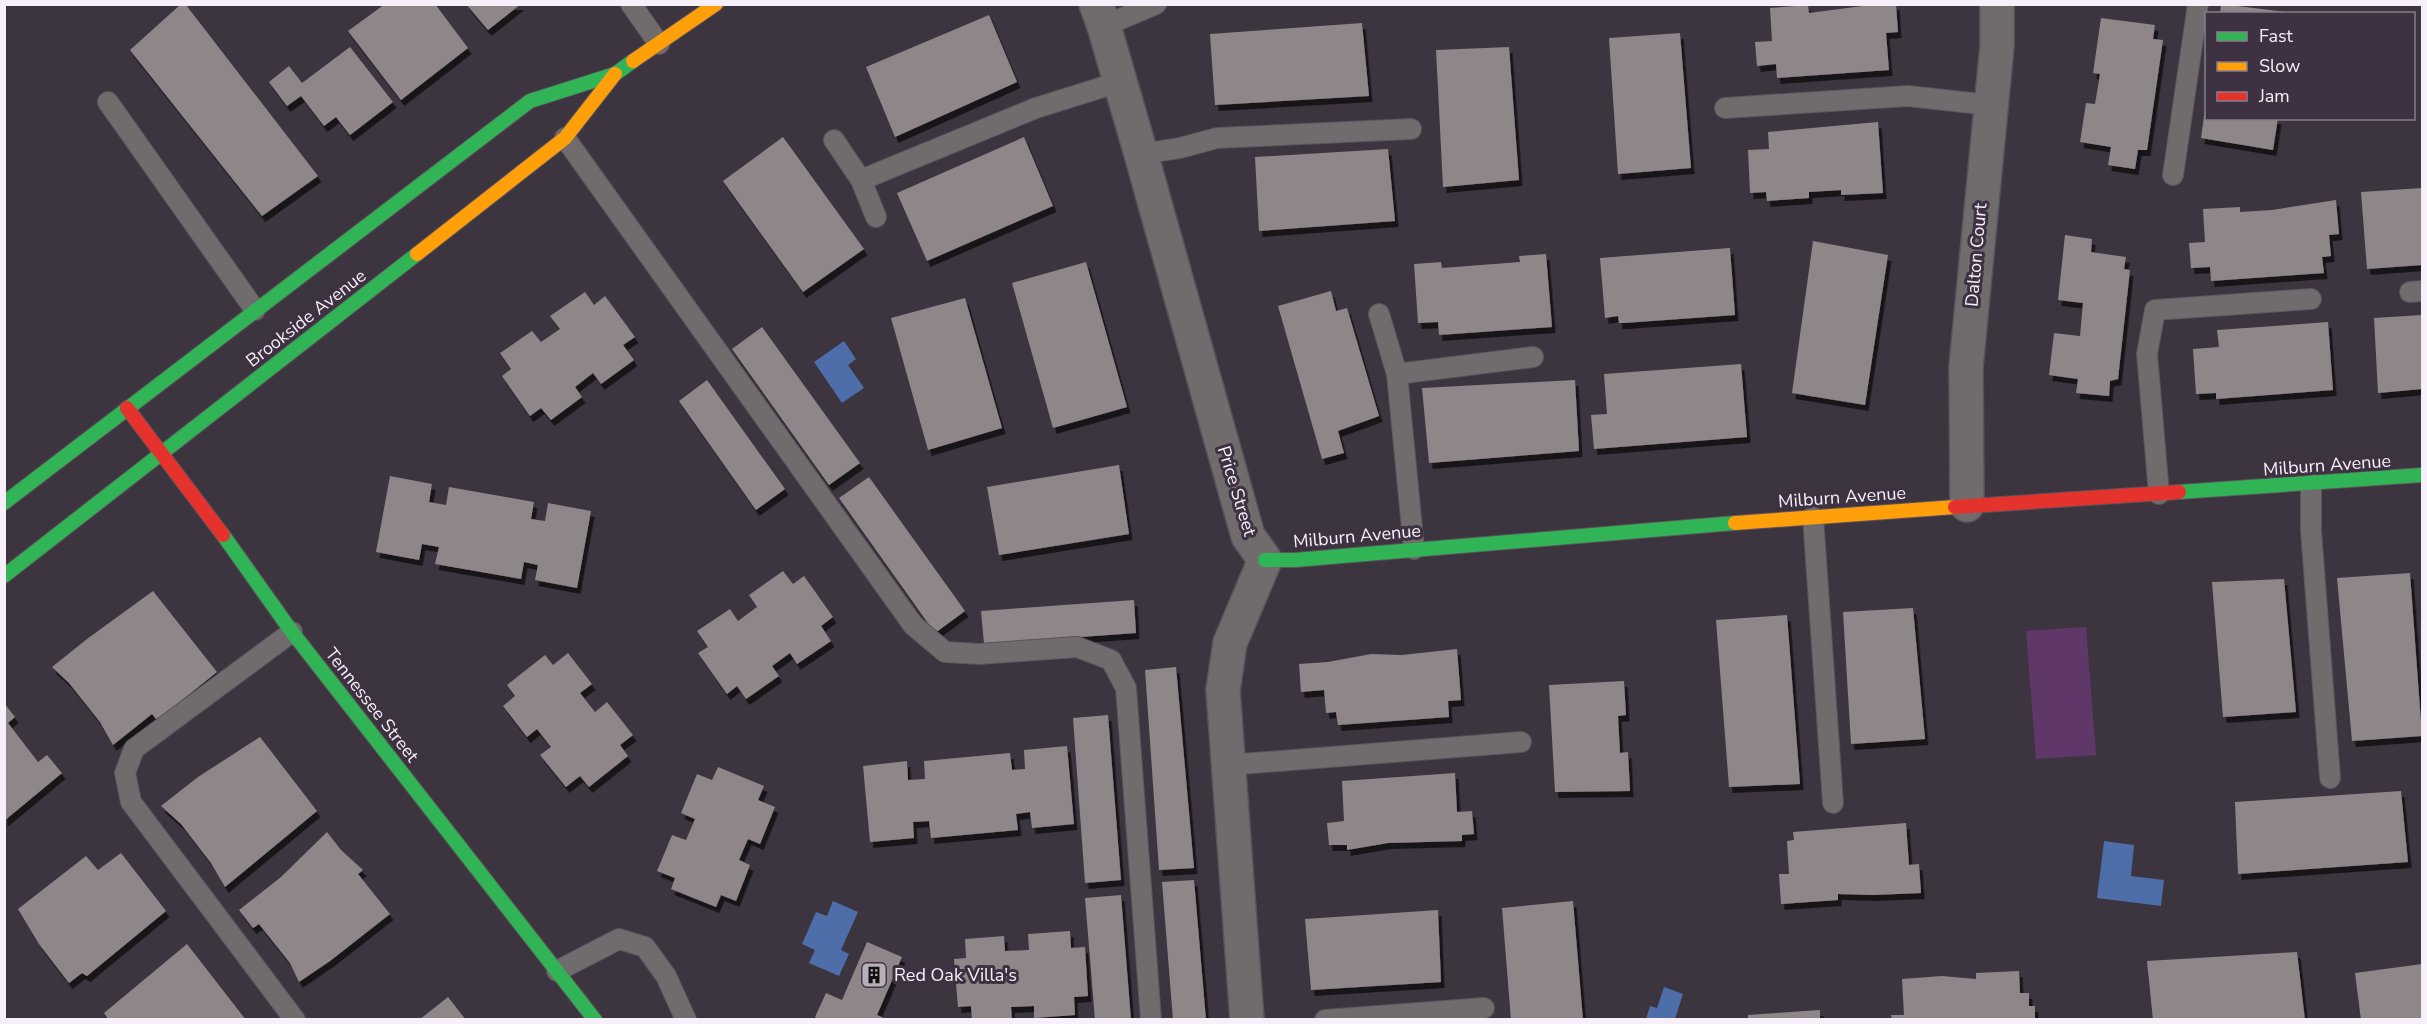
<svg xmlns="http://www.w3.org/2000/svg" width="2427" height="1024" viewBox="0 0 2427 1024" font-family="'Nunito Sans',sans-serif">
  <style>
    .pitch { fill: #5f3869 }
    .water { fill: #4d6ea9 }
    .building { fill: #8f868a; filter: url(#shadow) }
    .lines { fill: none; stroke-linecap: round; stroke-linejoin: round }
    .lane-casing { stroke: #59535b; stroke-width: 22 }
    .street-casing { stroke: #59535b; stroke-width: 36 }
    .fast-casing { stroke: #59535b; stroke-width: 16 }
    .slow-casing { stroke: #59535b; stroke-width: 16 }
    .jam-casing { stroke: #59535b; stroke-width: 16 }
    .lane { stroke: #706c6e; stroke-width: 20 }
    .street { stroke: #706c6e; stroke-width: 33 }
    .fast { stroke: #30b455; stroke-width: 14 }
    .slow { stroke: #ff9f0a; stroke-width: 14 }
    .jam { stroke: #e5322d; stroke-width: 14 }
    .labels { text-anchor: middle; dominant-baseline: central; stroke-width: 6; stroke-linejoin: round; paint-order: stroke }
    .street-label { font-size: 18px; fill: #f7f0fa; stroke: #3e3141 }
    .poi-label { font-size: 18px; fill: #f7f0fa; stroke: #3e3141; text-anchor: start }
  </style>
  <defs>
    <filter id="shadow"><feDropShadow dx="3.5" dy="6" stdDeviation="0" flood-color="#0009"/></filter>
  </defs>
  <rect width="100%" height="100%" fill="#3c343e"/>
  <!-- pitch -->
  <path class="pitch" d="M2086,627L2096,755L2036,759L2026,631Z"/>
  <!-- water -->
  <path class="water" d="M844,341L856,359L848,365L864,388L842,403L814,362Z
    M2104,841L2134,845L2131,876L2164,880L2161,906L2097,898Z
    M833,901L858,912L841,950L849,954L839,976L809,963L815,950L802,944L816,912L827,916Z
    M1664,987L1683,994L1675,1019H1646L1650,1006L1657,1008Z"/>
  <!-- building -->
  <path class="building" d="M385,4H435L468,48L401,100L348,31Z
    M466,4H521L488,30Z
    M1878,4H1896L1898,32L1886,33L1889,70L1777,78L1776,64L1757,66L1755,42L1772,41L1770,8L1808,5L1809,13Z
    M2221,4L2286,12V14H2220Z
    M180,5H186L318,176L262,216L130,50Z
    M989,15L1017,82L895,137L866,67Z
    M2101,18L2155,25L2153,39L2163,40L2147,150H2138L2135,169L2108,165L2111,147L2080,142L2086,103L2095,104L2100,74L2093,73Z
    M1362,23L1369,96L1215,105L1210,34Z
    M1680,33L1691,168L1618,174L1609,38Z
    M350,47L393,102L350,135L336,117L324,126L301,96L287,106L269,82L289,66L302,83Z
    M1509,47L1519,180L1443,187L1436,50Z
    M2205,109L2206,118H2278L2273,150L2201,138Z
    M1878,122L1883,193L1841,195V190L1809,192V198L1767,201L1766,192L1750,193L1748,150L1769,149L1768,132Z
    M783,137L864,249L803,292L723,181Z
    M1024,137L1053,206L927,261L897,193Z
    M1388,149L1395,221L1259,231L1255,157Z
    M2422,188V265L2367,269L2361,192Z
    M2336,200L2339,234L2329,235L2331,256L2322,257L2324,273L2211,281L2210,267L2191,268L2189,243L2205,242L2203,209L2240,207V212L2272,210Z
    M2065,235L2092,239L2091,252L2126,257L2124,269L2130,270L2118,379L2110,381L2109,396L2076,393L2078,379L2049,375L2054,333L2080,336L2083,303L2058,300Z
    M1813,241L1888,255L1865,405L1792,393Z
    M1730,248L1735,315L1624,323H1619L1618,316L1605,318L1600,258Z
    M1546,254L1552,327L1439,335L1438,322L1418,323L1414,264L1441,262L1442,268L1520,262L1519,256Z
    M1086,262L1127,407L1053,428L1012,283Z
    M1331,291L1336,311L1347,308L1379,416L1338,431L1344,453L1322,459L1278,306Z
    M585,292L594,305L605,296L635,337L623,345L634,360L601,384L593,373L575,387L582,397L551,420L541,408L530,416L502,376L511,369L500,353L532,331L541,342L560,329L550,316Z
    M965,298L1002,428L928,450L891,318Z
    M2422,315V389L2378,393L2374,318Z
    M2328,322L2333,390L2216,399V393L2196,394L2193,349L2219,347L2217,330Z
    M762,327L860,463L829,485L732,349Z
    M1741,364L1747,437L1594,449L1591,415L1607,414L1604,374Z
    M707,380L785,489L756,510L679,401Z
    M1575,380L1579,451L1429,463L1422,388Z
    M1119,465L1129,534L999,555L987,487Z
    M390,476L432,484L429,502L446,505L449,487L534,502L531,519L545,521L548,503L591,511L577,588L535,580L538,565L524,562L521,579L435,564L439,547L422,544L419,560L376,552Z
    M869,477L965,611L935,633L839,498Z
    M783,571L793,584L804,576L833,617L821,626L831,641L797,664L790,653L772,666L779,676L746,699L737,686L727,694L698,653L708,647L697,631L730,609L738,621L757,607L749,595Z
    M2410,573L2422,736L2352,741L2337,578Z
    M2284,579L2296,712L2223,717L2212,582Z
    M153,591L217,672L157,720L152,714L113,745L100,722L69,683L52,667L87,639Z
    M1134,600L1136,633L984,644L981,611Z
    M1913,608L1925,739L1851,744L1843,612Z
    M1787,615L1800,784L1729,787L1716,620Z
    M1457,649L1461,700L1448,701L1449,717L1338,725L1336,712L1326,713L1324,690L1301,692L1299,664L1328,662L1371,654L1402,655Z
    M568,653L592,684L580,693L595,712L607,702L633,735L620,745L628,756L589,787L580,776L566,787L540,755L551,747L537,729L527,737L503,706L515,696L507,685L545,655L553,665Z
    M1176,667L1194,868L1159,870L1145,670Z
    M1624,681L1626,715L1618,716L1620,753L1628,752L1630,791L1555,792L1549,685Z
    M4,703L15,717L8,723L38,762L47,755L62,773L4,821Z
    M1108,715L1121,880L1085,883L1073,718Z
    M260,737L317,811L225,887L211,863L181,824L161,806L198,777Z
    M1067,746L1074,824L1032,828L1030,812L1016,814L1018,830L931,838L929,821L913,822L914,838L870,842L863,766L907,761L908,780L925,779L924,761L1010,753L1012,770L1025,769L1024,750Z
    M718,767L764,786L758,800L775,807L760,844L748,839L739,860L750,865L736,901L721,895L716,907L671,889L675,878L657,871L672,835L686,840L695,819L681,813L697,774L712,780Z
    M1455,773L1457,812L1472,811L1474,834L1462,835V841L1388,843L1347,850V845H1329L1327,823L1344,821L1342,781Z
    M2401,791L2408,862L2238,874L2235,802Z
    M1906,823L1909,865L1919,864L1921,893L1873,895L1838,894V900L1781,904L1779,874H1789L1787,841L1794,840L1793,832Z
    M327,832L341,850L363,870L358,874L390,914L330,961L299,982L290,963L259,924L253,928L239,910L281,877Z
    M121,853L166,911L87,976L82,973L69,983L39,944L18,909L86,856L98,870Z
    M1194,880L1206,1020H1173L1162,882Z
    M1121,895L1131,1020H1095L1085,898Z
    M1573,901L1583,1020H1511L1502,908Z
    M1438,910L1441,982L1311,990L1305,919Z
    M1070,931L1071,948L1085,947L1088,996L1074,997L1075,1015L1034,1018V1006L1011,1007L1012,1019L972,1020L971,1006L958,1007L954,959L966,958L965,939L1004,936L1005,951L1029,950L1028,934Z
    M867,942L902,957L877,1015L888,1020H820L815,1017L826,993L842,1000Z
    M187,944L246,1020H109L104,1013Z
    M2297,952L2305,1020H2153L2147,961Z
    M2422,964V1020H2361L2355,973Z
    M2019,971L2020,993H2029V1006H2035V1020H1892L1891,1015H1904L1902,979L1942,976L1976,979V973Z
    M448,997L466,1020H419Z
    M1820,1010V1020H1748V1015Z"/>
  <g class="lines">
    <defs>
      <path id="lane" d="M631,4L659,44
        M1104,26L1156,4
        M108,102L255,310
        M1725,108L1908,96L1990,105
        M565,138L913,625L945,652L979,654L1077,647L1111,660L1126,688L1151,1020
        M834,140L861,180L1036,108L1119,82
        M1141,154L1180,148L1217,138L1411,129
        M2173,175L2198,4
        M861,180L876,217
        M2410,292L2422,291
        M1379,314L1397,374L1414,549
        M1397,374L1533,357
        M2311,484V531L2330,778
        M2159,494L2147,354L2155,310L2311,299
        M1813,517L1833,803
        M292,632L134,749L125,773L131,802L295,1020
        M1228,765L1521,742
        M557,971L619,939L645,947L666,976L686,1020
        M1325,1020L1484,1008"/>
      <path id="street" d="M1096,4L1104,26L1141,154L1248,536L1265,560L1230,643L1223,690L1247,1020
        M1967,505L1966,367L1997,46V4"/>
      <path id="fast" d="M2179,492L2422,475
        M4,503L530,101L615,74L633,61
        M223,535L292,632L595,1020
        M1265,560H1295L1735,523
        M4,576L417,254"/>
      <path id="slow" d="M633,61L716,4
        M417,254L565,138L615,74
        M1735,523L1955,507"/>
      <path id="jam" d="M127,408L223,535
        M1955,507L2179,492"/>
    </defs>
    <!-- lane casing -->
    <use href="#lane" class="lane-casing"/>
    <!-- street casing -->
    <use href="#street" class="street-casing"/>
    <!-- fast casing -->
    <use href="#fast" class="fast-casing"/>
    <!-- slow casing -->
    <use href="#slow" class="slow-casing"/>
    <!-- jam casing -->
    <use href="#jam" class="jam-casing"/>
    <!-- lane -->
    <use href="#lane" class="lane"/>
    <!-- street -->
    <use href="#street" class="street"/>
    <!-- fast -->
    <use href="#fast" class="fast"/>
    <!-- slow -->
    <use href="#slow" class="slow"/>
    <!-- jam -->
    <use href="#jam" class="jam"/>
  </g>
  <!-- icons -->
  <defs>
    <symbol id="building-square" viewBox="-11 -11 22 22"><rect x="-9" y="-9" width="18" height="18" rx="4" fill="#b6aeb8" stroke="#3e3141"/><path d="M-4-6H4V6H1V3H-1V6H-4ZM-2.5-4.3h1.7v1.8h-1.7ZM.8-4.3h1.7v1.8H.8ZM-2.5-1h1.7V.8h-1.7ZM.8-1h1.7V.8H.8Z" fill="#111"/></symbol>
  </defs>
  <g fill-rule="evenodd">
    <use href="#building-square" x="859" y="960" width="30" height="30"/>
  </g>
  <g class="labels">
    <!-- street labels -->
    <g class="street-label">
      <text transform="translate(1976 255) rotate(-85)">Dalton Court</text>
      <text transform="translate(306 318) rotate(-38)">Brookside Avenue</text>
      <text transform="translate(2327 465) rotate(-4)">Milburn Avenue</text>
      <text transform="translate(1237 491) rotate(73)">Price Street</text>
      <text transform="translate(1842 497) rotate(-4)">Milburn Avenue</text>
      <text transform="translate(1357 536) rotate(-5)">Milburn Avenue</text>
      <text transform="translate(372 705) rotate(52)">Tennessee Street</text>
    </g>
    <!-- poi labels -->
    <g class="poi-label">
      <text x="894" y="975">Red Oak Villa's</text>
    </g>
  </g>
  <!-- border -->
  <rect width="2427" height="1024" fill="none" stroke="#f7f0fa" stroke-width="12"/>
  <!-- legend -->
  <rect x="2205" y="12" width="210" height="108" fill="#3e3141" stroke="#887d8b" stroke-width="1.5"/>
  <rect x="2217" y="32" width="30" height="9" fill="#30b455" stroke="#887d8b" stroke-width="1.5"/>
  <text x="2259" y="42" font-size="18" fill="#f7f0fa">Fast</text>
  <rect x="2217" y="62" width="30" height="9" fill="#ff9f0a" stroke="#887d8b" stroke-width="1.5"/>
  <text x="2259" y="72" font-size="18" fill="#f7f0fa">Slow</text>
  <rect x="2217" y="92" width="30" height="9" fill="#e5322d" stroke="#887d8b" stroke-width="1.5"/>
  <text x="2259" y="102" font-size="18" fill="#f7f0fa">Jam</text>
</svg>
